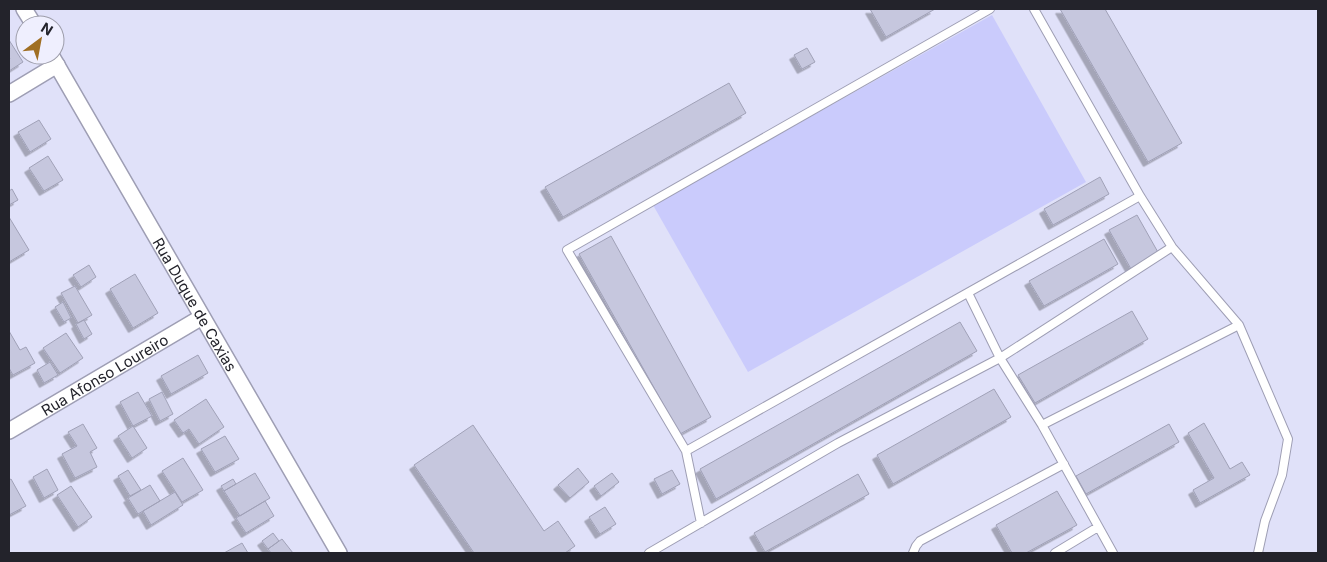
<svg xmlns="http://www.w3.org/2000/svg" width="1327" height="562" viewBox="0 0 1327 562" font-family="Inter,sans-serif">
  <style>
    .green { fill: #cacbfc }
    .building { fill: #c6c7de; stroke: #a0a1b7; filter: url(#shadow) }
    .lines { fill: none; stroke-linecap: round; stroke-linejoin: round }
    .service-casing { stroke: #9e9eb4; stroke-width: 10 }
    .minor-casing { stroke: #9e9eb4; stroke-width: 18 }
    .service { stroke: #fff; stroke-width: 8 }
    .minor { stroke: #fff; stroke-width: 15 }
    .labels { text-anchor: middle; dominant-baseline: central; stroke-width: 4; stroke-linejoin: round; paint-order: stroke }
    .street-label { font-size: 15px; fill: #23232b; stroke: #efeffe }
  </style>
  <defs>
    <filter id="shadow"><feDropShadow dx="-4.5" dy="4.5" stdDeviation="0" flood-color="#0004"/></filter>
  </defs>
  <rect width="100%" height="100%" fill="#e0e1f9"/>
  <!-- green -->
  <path class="green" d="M992,15L1086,182L748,372L653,205Z"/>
  <!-- building -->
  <path class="building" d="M870,9H935L886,37Z
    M1060,9H1105L1182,143L1148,162Z
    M9,40L23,62L9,71V60L10,59L9,57Z
    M807,48L815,62L802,69L794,55Z
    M729,83L746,113L563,217L545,187Z
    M39,120L51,139L30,152L18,132Z
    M48,156L63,180L44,191L29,168Z
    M1100,177L1109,194L1053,225L1044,209Z
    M12,189L18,200L9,205V191Z
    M1137,215L1159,254L1131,269L1109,230Z
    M9,217L29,250L9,262Z
    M611,236L711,417L680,434L579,254Z
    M1104,239L1118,264L1044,306L1029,281Z
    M89,265L96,277L81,287L73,275Z
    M135,274L158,313L133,328L110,289Z
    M75,286L92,315L78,323L61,293Z
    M63,302L71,318L64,322L55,307Z
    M1132,311L1148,339L1035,403L1018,375Z
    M84,320L92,334L84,339L76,324Z
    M960,322L977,351L716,499L700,469Z
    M9,331L20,350L26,347L35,363L13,375L9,368Z
    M66,333L83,358L60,373L43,348Z
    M198,355L208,373L171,394L161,376Z
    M50,362L58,375L44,383L37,370Z
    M994,389L1011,417L893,484L877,455Z
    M138,392L152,416L133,426L120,402Z
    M162,392L173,414L160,421L149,399Z
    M206,399L224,427L199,444L189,429L183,433L174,420Z
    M1204,423L1230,469L1242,462L1250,475L1200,503L1193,490L1214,478L1188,433Z
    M83,424L97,448L90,452L97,467L75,478L62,454L77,446L68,432Z
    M1169,424L1179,442L1086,494L1076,476Z
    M473,425L544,531L558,521L575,546L565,553H474L414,465Z
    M133,426L147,448L132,458L118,436Z
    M225,436L239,459L215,472L201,449Z
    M183,458L203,490L182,502L162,471Z
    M578,468L589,482L570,498L558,485Z
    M47,469L58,490L44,498L33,477Z
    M128,470L141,490L130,496L118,476Z
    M672,470L680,484L662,494L654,479Z
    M255,473L270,498L240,516L224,491Z
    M612,473L619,482L601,496L594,486Z
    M858,474L869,494L765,552L754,533Z
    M11,479L26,506L9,515V480Z
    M233,479L236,484L224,491L221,486Z
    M150,485L160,501L138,514L128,498Z
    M71,486L92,517L78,527L57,495Z
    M1057,491L1077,525L1026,553H1012L996,525Z
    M175,492L183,505L151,525L143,511Z
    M265,501L274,516L246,533L236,518Z
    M605,507L616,524L600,534L589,517Z
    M273,533L279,541L268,549L262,541Z
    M282,539L293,553H271L268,549Z
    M242,543L248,553H224Z"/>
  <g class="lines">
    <defs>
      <path id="service" d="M1034,9L1140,196L1172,247L1239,325L1288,439L1282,475L1265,521L1258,553
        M968,293L1000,358L1042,425L1113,553
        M1042,425L1239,325
        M686,451L1140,196
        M701,523L686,451L567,250L990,9
        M649,553L838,443L1000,358L1172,247
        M913,553L916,546L920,541L1064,464
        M1055,553L1098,527"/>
      <g id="minor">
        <path d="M24,9L34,25"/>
        <path id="s1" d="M51,55L339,553"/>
        <path d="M9,94L57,65"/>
        <path id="s2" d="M9,431L202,317"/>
      </g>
    </defs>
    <!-- service casing -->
    <use href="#service" class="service-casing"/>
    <!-- minor casing -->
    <use href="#minor" class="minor-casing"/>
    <!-- service -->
    <use href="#service" class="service"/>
    <!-- minor -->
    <use href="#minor" class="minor"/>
  </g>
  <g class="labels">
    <!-- street labels -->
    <g class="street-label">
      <text stroke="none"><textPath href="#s1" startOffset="288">Rua Duque de Caxias</textPath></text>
      <text stroke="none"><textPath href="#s2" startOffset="111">Rua Afonso Loureiro</textPath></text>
    </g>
  </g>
  <!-- border -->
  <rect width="1327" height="562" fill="none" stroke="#23232b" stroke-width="20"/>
  <!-- north arrow -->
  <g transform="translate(40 40) rotate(32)"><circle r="24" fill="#efeffe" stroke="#9d9daa"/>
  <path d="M0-4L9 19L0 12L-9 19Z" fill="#a06f23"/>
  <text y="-8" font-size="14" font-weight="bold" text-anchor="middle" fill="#23232b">N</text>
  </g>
</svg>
